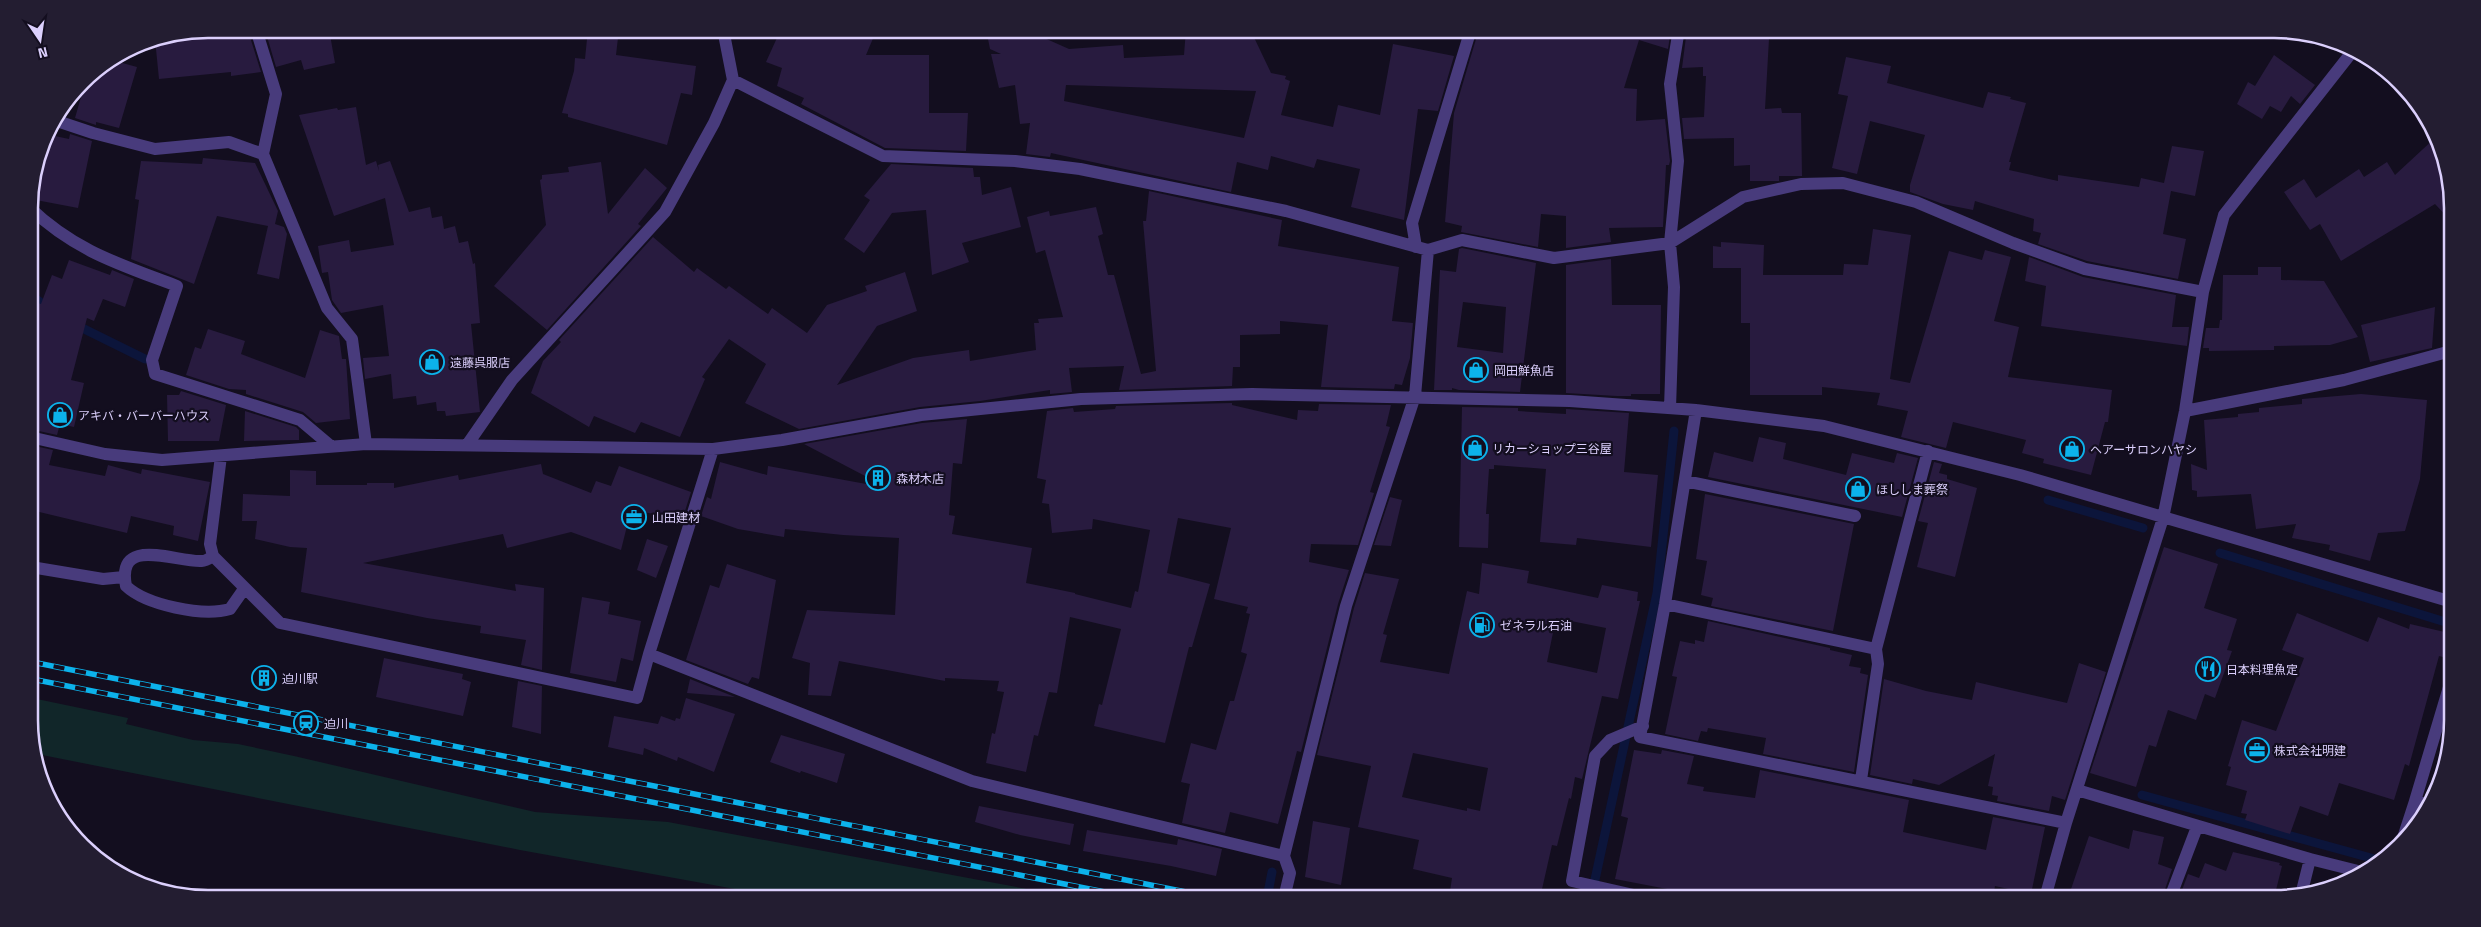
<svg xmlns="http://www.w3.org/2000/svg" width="2481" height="927" viewBox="0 0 2481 927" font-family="'Titillium Web','Noto Sans JP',sans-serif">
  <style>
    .green { fill: #112629 }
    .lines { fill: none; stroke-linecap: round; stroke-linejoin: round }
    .stream { stroke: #0c153b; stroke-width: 9 }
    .building { fill: #281b3f; fill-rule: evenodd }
    .street { stroke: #483b7c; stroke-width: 12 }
    .rail-casing { stroke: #0cb2eb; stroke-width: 5.5 }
    .rail { stroke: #130e1f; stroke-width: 4; stroke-dasharray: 11; stroke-linecap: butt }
    .labels { text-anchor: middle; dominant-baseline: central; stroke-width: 4.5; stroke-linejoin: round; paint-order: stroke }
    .poi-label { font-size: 12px; fill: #dbcffc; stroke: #130e1f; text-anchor: start }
    .rim { fill: none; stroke: #dbcffc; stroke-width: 2.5 }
  </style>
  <rect width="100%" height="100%" fill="#130e1f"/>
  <!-- green -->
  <path class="green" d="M32,698L128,718L126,724L193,740L238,744L294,756L535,812L668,822L1075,898H785L520,850L32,753Z"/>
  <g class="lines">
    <!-- stream -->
    <path class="stream" d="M30,295L50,309
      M74,324L145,359
      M2048,500L2143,528
      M2220,553L2452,624
      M2142,795L2382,861
      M1267,898L1272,872
      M1591,898L1657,593L1674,431"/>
  </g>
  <!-- building -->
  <path class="building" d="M212,29H224V31L245,29L246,38L250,37L261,72L231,76V72L159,79L155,39Z
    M282,29H329L335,63L304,70L301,60L276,67L266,33Z
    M588,29H619L616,55L696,66L692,95L681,93L667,145L568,117V114L562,113L574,71L575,58L585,59Z
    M781,29H877L866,55H929V113H968L966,151L885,148L801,104L804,98L777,86L782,68L766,62Z
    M986,29H1024L1069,49L1123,45L1124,58L1184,55L1186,29H1250L1271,73L1286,76L1285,79L1290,81L1281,115L1333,127L1338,105L1380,115L1393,44L1454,56L1438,111L1418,109L1404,220L1351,207L1360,169L1317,159L1314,168L1271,156L1268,170L1237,162L1231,192L1051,153L1050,157L1026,154L1030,123L1020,124L1015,85L999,88L991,54H1001L990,49ZM1066,85L1256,91L1244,138L1064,101Z
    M1479,29H1671L1668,49L1639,40L1624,88L1637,89L1636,121L1665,119L1670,161L1669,165H1666L1663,227L1609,228L1611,242L1566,248V216L1541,214L1538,247L1461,232L1462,226L1445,222L1454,113Z
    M1687,29H1708L1769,39L1765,109L1781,108L1782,113H1801L1802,176H1779V181H1750V165L1734,166V138L1684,139L1682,118L1704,117L1706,76H1703V67L1682,68Z
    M2274,55L2315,85L2300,104L2291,96L2281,112L2270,106L2262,119L2237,104L2248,82L2255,86Z
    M1846,57L1891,66L1887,83L1983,108L1988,92L2011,97L2010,99L2026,103L2009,162H2011L2009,170L2058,181V175L2139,187L2141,178L2164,183L2172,146L2204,151L2195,196L2171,191L2163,234L2186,239L2178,279L2087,261L2038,244L2041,233L2033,231L2034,219L1975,201L1973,210L1943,204L1910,192V185L1925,135L1870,121L1857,174L1832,168L1848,96L1838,94Z
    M111,60L137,67L119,128L96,122V125L75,118L87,76Z
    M356,107L366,165L376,161L379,171L378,165L390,161L409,212L430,207L432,218L442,216L444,229L455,226L459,243L468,241L473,264L475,263L480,323L471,324L480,412L446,416L445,411H437L436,402L417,405L416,396L393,399L391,374L365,379L363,358L389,356L383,305L341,313L332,300L328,272L322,273L318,246L349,240L351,252L394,245L385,198L334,216L299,115L337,108L338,110Z
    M70,134L92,141L78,208L36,200L37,196L33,195L39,170H43L50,135L69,139Z
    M2436,137L2451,184V221L2435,204L2341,261L2320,224L2310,230L2284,192L2304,179L2316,198L2359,169L2364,177L2387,162L2395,175Z
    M203,158L255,163L278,211L275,224L284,227L287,234L279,279L257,274L268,226L217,216L194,284L131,259L139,200L135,199L141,161L202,164Z
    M601,162L608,214L645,168L667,188L638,224L641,226L547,330L494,286L546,225L540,180L542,179V175L569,172L568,167Z
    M891,164L973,168L974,177H980L982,195L1011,187L1021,227L962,243L969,262L932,275L926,210L892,213L864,253L844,239L870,200L864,196Z
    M1149,191L1282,220L1278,246L1399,267L1392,321L1413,323L1410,358L1402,385L1395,384L1394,389L1321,387L1328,325L1280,321V334L1240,335V367H1233L1232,386L1119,390L1124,366L1069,368L1072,392L1050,394V390L980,401L920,407L799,429L745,403L766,364L729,339L702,377L705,379L680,437L641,422L635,433L594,416L589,427L531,393L543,361L561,342L559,340L653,237L694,272L697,268L726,289L729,286L768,314L772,308L807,333L827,305L867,291L865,286L905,272L917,311L877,326L837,385L913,358L969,350L970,361L1036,350L1034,323H1039L1038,319L1063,317L1045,250L1036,253L1027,217L1049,211L1050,216L1096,207L1103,234L1098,236L1108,275H1114L1141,374L1156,371L1143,221H1146Z
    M1873,229L1911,235L1890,379L1910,383L1949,251L1982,260L1985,250L2011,257L1994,321L2019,327L2008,377L2112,390L2108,422H2105L2091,475L2043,463L2044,459L2022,453L2026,440L1953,422L1946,448L1901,437L1908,411L1877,405L1880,393L1822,387V395H1750V323H1741V268H1713V246L1721,247V242L1764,245L1763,275H1843L1844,264L1868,265Z
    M1462,248L1536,263L1520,392L1459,390L1452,388V390H1434L1440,270L1456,272L1459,249ZM1463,302L1506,307L1503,353L1457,347Z
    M2029,257L2083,277L2176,295L2172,327H2189L2187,346L2041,326L2046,286L2025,281Z
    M1611,259L1612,305H1661L1660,394H1631V396H1617L1566,393V265Z
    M69,260L110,275L112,270L134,279L125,307L103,299L94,321L87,318L71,380L84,383L74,427L60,424L57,435L30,429V301L41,304L52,275L62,279Z
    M2258,267H2281V280L2324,281L2358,337L2330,345L2274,346V350L2209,351V348H2203L2206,328H2219L2220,320H2222L2223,275H2258Z
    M2435,307L2432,348L2370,362L2361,325Z
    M208,329L245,341L241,354L305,378L320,330L339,336L342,359H346L350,419L316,423L303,412L246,394V390L229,389L186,375L195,347L201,349Z
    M181,391L226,405L219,441H168L167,395H179Z
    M2361,394L2427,400L2420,479L2405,531L2378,533L2370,561L2329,550L2330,545L2292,538L2296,524L2256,529L2251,494L2197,497V491L2192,490L2191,464L2207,470L2204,420L2238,417V414L2259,412V408L2302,404V399Z
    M1232,403V405L1297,420L1298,410L1318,411L1319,404L1391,405L1386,426L1390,427L1370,492L1374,493L1358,545L1311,544L1309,562L1349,570L1338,604L1301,752L1297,751L1278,824L1230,812L1225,833L1182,823L1190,784L1181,782L1191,743L1216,750L1230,701H1234L1247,654L1241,652L1250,614L1246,613L1248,607L1214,599L1231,528L1178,518L1167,573L1210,584L1192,647H1189L1165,743L1094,726L1099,704L1102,705L1121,629L1070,617L1057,693L1049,692L1038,736L1034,735L1026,772L986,763L992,733L995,734L1004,692L997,691L999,681L945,678V681L839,661L831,696L808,695L810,663L792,658L807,610L895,615L899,538L843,535L785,529L784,537L738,529L701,516L707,497L711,499L720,462L767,475L768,466L888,488L804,444L922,423L967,419L962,464L953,463L949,515L955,516L952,534L1032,548L1026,583L1075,593V594L1131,608L1135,591L1138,592L1150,530L1093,519L1092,529L1052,533L1049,504L1042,503L1046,480L1037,478L1047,411L1073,408L1074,412L1115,409L1116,406Z
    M1462,407L1518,408V411L1566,414V409L1629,413L1624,472L1658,475L1651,547L1577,538L1576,545L1540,542L1546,469L1494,465V469H1489L1486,514H1489L1488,548L1459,547Z
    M245,411L296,427L299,430V440L244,441Z
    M1759,437L1786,443L1783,459L1846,475L1852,453L1894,463L1897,453L1918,458L1902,517L1708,477L1714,452L1753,462Z
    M30,445L53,450L49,465L105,476L108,465L141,474L142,469L210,482L198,541L173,535L174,526L131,516L127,533L31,510Z
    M1934,462L1942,464L1939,473L1947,475V479L1977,488L1955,577L1917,567L1928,523L1918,521Z
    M541,464L543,474L591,493L596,481L611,486L619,466L691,492L685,511L681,510L678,518L631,510L621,550L571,532L507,548L503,534L363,563L516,591L515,584L544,588L542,670L521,665L526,640L480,633L481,626L427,618L301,592L307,548L290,547L255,539L257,521H242L243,494L290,496V470L316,471V485H367V483H394V488L458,475L459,480Z
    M1705,494L1854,524L1833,631L1711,606L1713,598L1701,595L1707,561L1696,559Z
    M1390,497L1402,500L1391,546L1374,545Z
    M647,539L668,546L656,578L637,570Z
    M2164,547L2218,564L2204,608L2237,619L2227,650L2232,651L2215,698L2205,694L2196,720L2168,710L2156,747L2149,745L2136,787L2090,773Z
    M1482,563L1529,571L1527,583L1598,598L1602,585L1638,592L1637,601H1640L1618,699L1602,696L1582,779L1575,777L1571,799L1569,798L1557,846L1552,845L1540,898H1449L1452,878L1413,869L1419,840L1358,827L1371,766L1317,755L1354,608L1365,573L1399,579L1383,634L1387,635L1380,662L1449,674L1467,591L1479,594ZM1556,618L1606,628L1597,673L1547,662ZM1413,753L1488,768L1480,811L1467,808V811L1402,797Z
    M727,564L776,580L759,679L752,677L748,684L686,660L710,585L719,588Z
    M582,597L610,602L608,614L641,621L633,661L621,658L616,682L570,673Z
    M2297,613L2368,642L2378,617L2409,629L2410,624L2449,633L2443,657L2439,656L2409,766L2405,764L2394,800L2339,783L2328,816L2300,806L2290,834L2245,820L2247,814L2241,813L2247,791L2226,785L2231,767L2228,766L2242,720L2276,731L2304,658L2282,650Z
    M1708,621L1830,648V650L1852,655L1849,666L1861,668L1860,673L1868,675L1854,772L1763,754L1766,738L1708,728L1707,732L1701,731L1698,741L1665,734L1677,677L1672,676L1680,641L1695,644V640L1704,642Z
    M384,658L463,674L462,679L471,682L463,716L376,697Z
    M2079,663L2106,672L2065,800L2052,796L2049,811L1997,801L1998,796L1992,795L1993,787L1988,786L1995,754L1939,785L1913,779L1912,784L1870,775L1884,679L1926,691L1972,700L1976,682L2067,703Z
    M690,679L735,697L687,693Z
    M518,681L542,686L541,734L512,727Z
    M686,698L735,714L714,772L678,757L677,761L644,748L643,755L608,747L614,716L658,724L661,716L675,721L676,718L680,719Z
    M781,735L845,754L837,783L801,771L800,773L770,762Z
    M1634,750L1661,754L1662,750L1694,756L1687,784L1704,787L1703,791L1755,798L1760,770L1909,800L1903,832L1986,850L1993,817L2045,827L2031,894L1995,886L1993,898H1714L1615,879L1628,818L1621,816Z
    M979,806L1074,824L1070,845L1020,835L975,822Z
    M1313,821L1350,828L1341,885L1305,877Z
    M1087,830L1177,845L1178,839L1222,849L1216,876L1171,866L1083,851Z
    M2133,830L2164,837L2158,864L2172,869L2162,898H2068L2089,836L2129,849Z
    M2233,852L2280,863L2279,865L2282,866L2274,898H2179L2188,874L2199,878L2205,863L2226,871Z"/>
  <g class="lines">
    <!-- street -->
    <path class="street" d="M256,29L276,94L263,154L327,308L352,339L366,444
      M733,80L883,156L1015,161L1080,169L1286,211L1428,250L1462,240L1554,258L1670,243L1743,197L1801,184L1843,183L1916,202L2013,243L2085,269L2203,292
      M54,120L93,133L155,149L229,142L263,154
      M29,207C75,251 119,264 177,286L152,360L155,374L300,420L332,447
      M1416,247L1412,223L1471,29
      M1670,408L1674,287L1670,243L1678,161L1670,84L1679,29
      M1696,410L1665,604L1640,737L2066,823
      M2185,411L2344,380L2451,351
      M30,437L105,454L162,460L366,444L713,449L782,440L921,415L1081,399L1252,394L1570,401L1696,410L1824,426L2020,475L2452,602
      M467,445L512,380L665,212L714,123L733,80L723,29
      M713,449L649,654L972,781L1284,856
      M221,456L210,544L213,556L280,623L637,698L649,654
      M1685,481L1855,516
      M213,556C210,558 206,561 202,561C177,563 116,534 126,586C146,605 203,617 230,609L244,589
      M31,567L103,579L124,577
      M1665,604L1876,649
      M1643,726L1610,740L1595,756L1572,881L1647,898
      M1861,780L1878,664L1876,649L1928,451
      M2077,790L2310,859
      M2428,804L2415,801L2452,677
      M2402,841L2415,801
      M2301,895L2310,859L2362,872
      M1284,898L1290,873L1284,856L1346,606L1415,396L1428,250
      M2045,898L2066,823L2163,518L2185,411L2203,292L2224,215L2352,52
      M2170,898L2197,827"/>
    <defs>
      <path id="rail" d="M32,662L1216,898
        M32,679L1135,898"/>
    </defs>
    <!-- rail casing -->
    <use href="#rail" class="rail-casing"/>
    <!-- rail -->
    <use href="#rail" class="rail"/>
  </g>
  <!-- icons -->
  <defs>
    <symbol id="shop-ring" viewBox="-11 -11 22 22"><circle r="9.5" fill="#130e1f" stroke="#0cb2eb" stroke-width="1.5"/><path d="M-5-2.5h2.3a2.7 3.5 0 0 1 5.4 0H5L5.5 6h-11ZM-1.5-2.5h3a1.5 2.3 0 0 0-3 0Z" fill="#0cb2eb"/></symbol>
    <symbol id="building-ring" viewBox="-11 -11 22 22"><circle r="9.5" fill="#130e1f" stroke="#0cb2eb" stroke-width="1.5"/><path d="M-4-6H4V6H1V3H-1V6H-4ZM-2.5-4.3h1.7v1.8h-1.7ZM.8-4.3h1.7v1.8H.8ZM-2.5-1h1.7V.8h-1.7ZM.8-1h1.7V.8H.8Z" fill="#0cb2eb"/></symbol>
    <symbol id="office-ring" viewBox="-11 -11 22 22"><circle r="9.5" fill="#130e1f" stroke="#0cb2eb" stroke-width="1.5"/><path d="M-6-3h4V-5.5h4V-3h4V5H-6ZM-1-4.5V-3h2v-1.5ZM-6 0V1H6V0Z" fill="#0cb2eb"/></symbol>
    <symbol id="fuel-ring" viewBox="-11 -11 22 22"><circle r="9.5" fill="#130e1f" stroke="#0cb2eb" stroke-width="1.5"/><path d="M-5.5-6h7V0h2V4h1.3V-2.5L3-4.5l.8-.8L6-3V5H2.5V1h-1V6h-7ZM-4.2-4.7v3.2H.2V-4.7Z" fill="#0cb2eb"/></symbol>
    <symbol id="restaurant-ring" viewBox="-11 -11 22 22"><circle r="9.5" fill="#130e1f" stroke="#0cb2eb" stroke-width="1.5"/><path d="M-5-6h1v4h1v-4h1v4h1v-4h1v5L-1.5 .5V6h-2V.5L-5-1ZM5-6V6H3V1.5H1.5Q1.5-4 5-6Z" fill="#0cb2eb"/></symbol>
    <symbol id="station-ring" viewBox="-11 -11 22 22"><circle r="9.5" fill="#130e1f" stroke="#0cb2eb" stroke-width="1.5"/><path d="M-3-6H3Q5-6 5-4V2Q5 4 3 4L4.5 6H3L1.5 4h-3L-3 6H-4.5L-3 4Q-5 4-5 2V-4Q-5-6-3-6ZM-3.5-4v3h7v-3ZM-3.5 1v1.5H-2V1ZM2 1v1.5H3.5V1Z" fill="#0cb2eb"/></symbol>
  </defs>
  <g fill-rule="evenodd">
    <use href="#shop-ring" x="418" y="348" width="28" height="28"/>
    <use href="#shop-ring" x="1462" y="356" width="28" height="28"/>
    <use href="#shop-ring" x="46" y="401" width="28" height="28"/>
    <use href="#shop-ring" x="1461" y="434" width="28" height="28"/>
    <use href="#shop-ring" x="2058" y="435" width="28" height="28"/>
    <use href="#building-ring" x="864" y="464" width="28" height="28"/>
    <use href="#shop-ring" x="1844" y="475" width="28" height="28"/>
    <use href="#office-ring" x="620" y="503" width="28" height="28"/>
    <use href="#fuel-ring" x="1468" y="611" width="28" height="28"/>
    <use href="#restaurant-ring" x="2194" y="655" width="28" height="28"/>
    <use href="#building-ring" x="250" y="664" width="28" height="28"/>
    <use href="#station-ring" x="292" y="709" width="28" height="28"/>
    <use href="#office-ring" x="2243" y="736" width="28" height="28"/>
  </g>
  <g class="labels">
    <!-- poi labels -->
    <g class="poi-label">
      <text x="450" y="362">遠藤呉服店</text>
      <text x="1494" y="370">岡田鮮魚店</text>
      <text x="78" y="415">アキバ・バーバーハウス</text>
      <text x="1492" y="448">リカーショップ三谷屋</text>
      <text x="2090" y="449">ヘアーサロンハヤシ</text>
      <text x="896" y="478">森材木店</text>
      <text x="1876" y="489">ほししま葬祭</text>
      <text x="652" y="517">山田建材</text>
      <text x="1500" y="625">ゼネラル石油</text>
      <text x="2226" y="669">日本料理魚定</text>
      <text x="282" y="678">迫川駅</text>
      <text x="324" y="723">迫川</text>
      <text x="2274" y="750">株式会社明建</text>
    </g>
  </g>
  <!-- crop -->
  <path d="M0 0H2481V927H0ZM208 38H2274A170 170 0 0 1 2444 208V720A170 170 0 0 1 2274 890H208A170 170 0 0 1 38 720V208A170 170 0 0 1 208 38Z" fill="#231d31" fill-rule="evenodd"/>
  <path class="rim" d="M208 38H2274A170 170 0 0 1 2444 208V720A170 170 0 0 1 2274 890H208A170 170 0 0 1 38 720V208A170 170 0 0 1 208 38Z"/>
  <!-- north arrow -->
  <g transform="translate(40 40) rotate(167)" stroke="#130e1f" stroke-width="4" paint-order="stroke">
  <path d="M0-4L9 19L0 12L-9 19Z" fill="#dbcffc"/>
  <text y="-8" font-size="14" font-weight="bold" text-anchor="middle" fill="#dbcffc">N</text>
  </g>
</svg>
